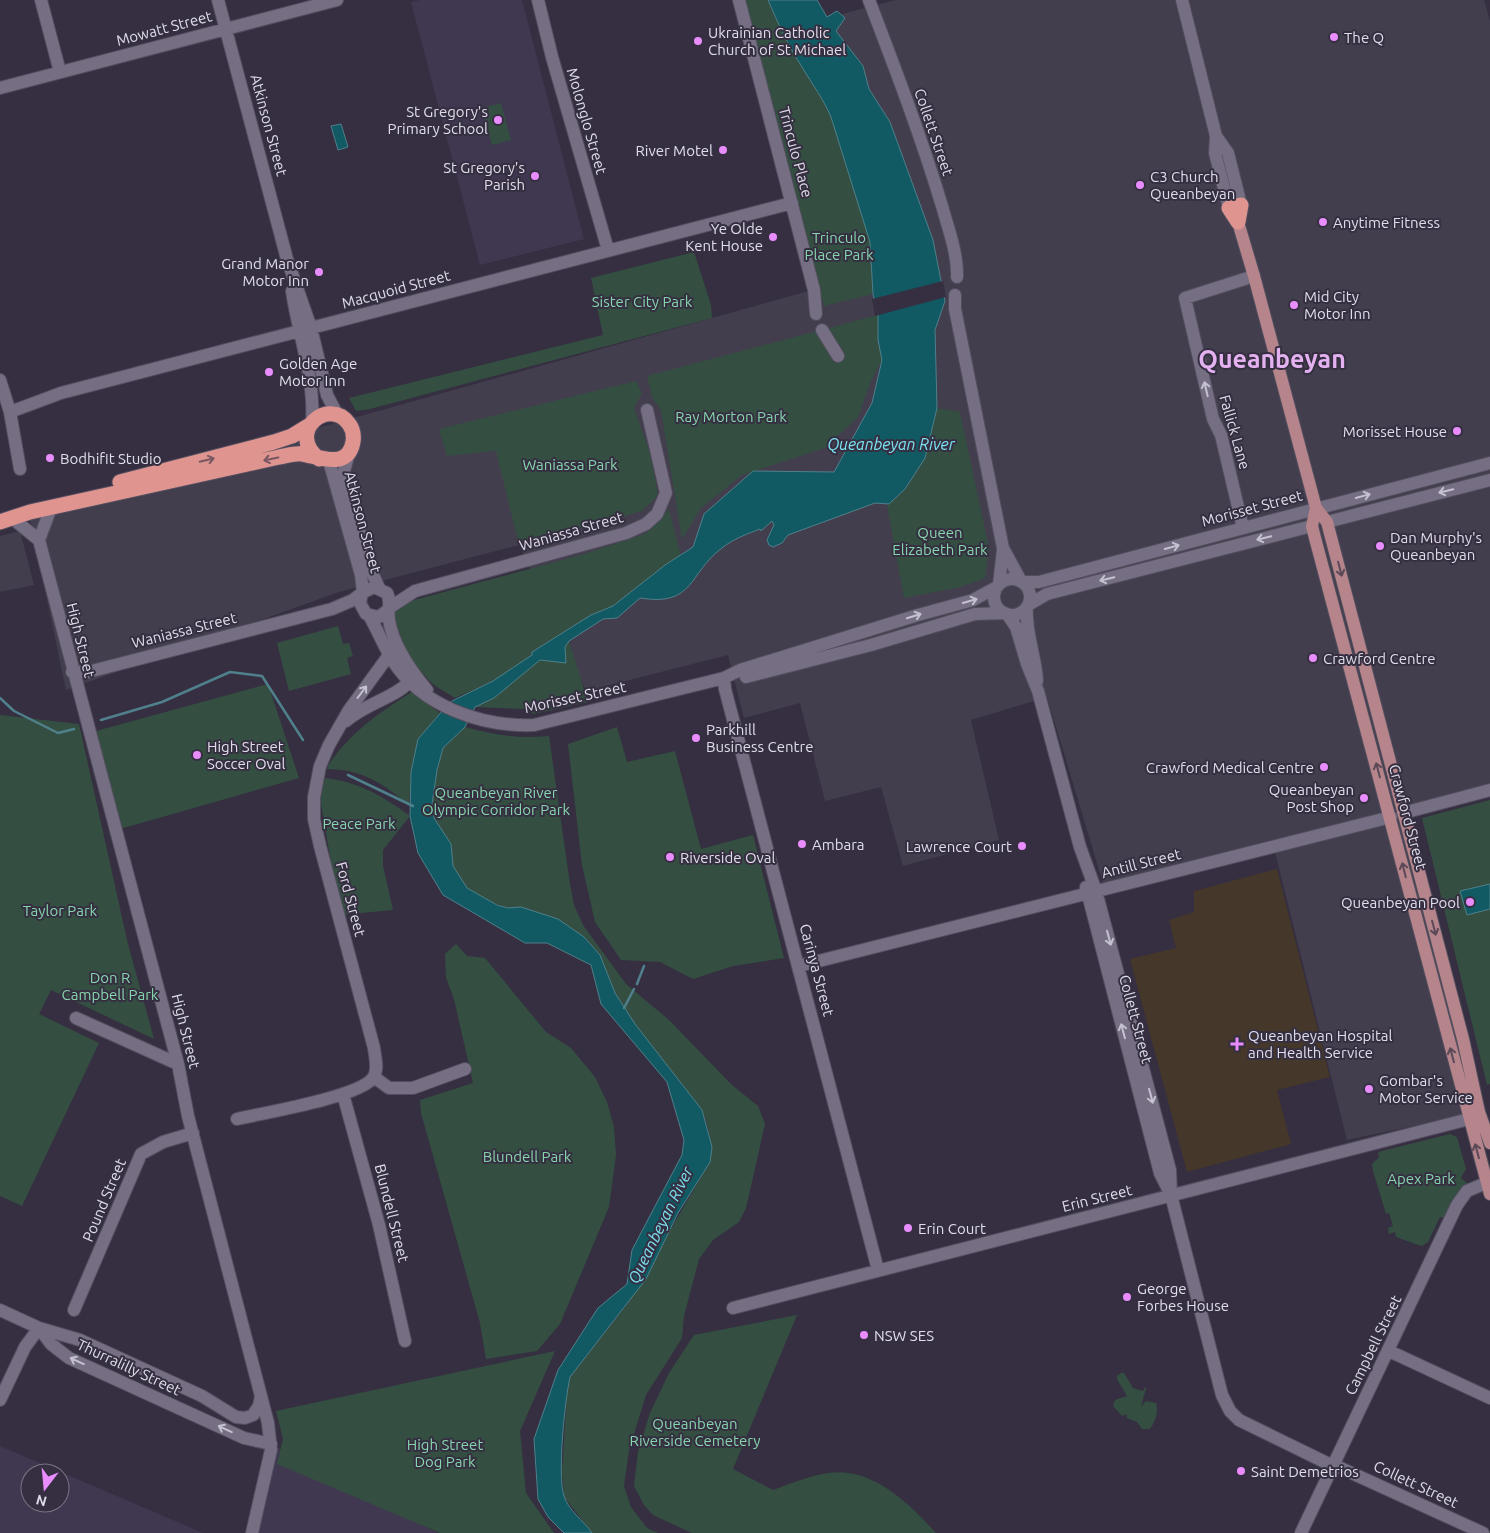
<svg xmlns="http://www.w3.org/2000/svg" width="1490" height="1533" viewBox="0 0 1490 1533" font-family="Ubuntu,sans-serif">
  <style>
    .commercial { fill: #433e4e }
    .built { fill: #403850; fill-rule: evenodd }
    .medical { fill: #453729 }
    .green { fill: #344f41 }
    .water { fill: #115963; stroke: #4f808b }
    .pier { fill: #352f41 }
    .lines { fill: none; stroke-linecap: round; stroke-linejoin: round }
    .stream { stroke: #4f808b; stroke-width: 2.5 }
    .minor-casing { stroke: #534e5e; stroke-width: 14 }
    .major-casing { stroke: #534e5e; stroke-width: 14 }
    .highway-casing { stroke: #534e5e; stroke-width: 17 }
    .minor { stroke: #766f84; stroke-width: 12 }
    .major { stroke: #b5858b; stroke-width: 12 }
    .highway { stroke: #df9490; stroke-width: 15 }
    .oneway { stroke: #c6c1d0 }
    .oneway2 { stroke: #795761 }
    .oneway3 { stroke: #5b4957 }
    .poi-dot { fill: #e98dfe; stroke: #352f41; stroke-width: 2 }
    .labels { text-anchor: middle; dominant-baseline: central; stroke-width: 4; stroke-linejoin: round; paint-order: stroke }
    .street-label { font-size: 15px; fill: #e0dce9; stroke: #352f41 }
    .poi-label { font-size: 15px; fill: #e0dce9; stroke: #352f41; text-anchor: start }
    .park-label { font-size: 15px; fill: #86d5ac; stroke: #352f41 }
    .water-label { font-size: 16px; font-style: italic; fill: #7be2f1; stroke: #352f41 }
    .town-label { font-size: 25px; font-weight: bold; fill: #e3b1ef; stroke: #352f41 }
  </style>
  <rect width="100%" height="100%" fill="#352f41"/>
  <!-- commercial -->
  <path class="commercial" d="M896,0H1484L1490,21V787L1404,813L1479,1112L1347,1140L1272,840L1103,883L1047,697L971,720L999,840L903,866L881,787L825,801L800,703L744,718L728,655L586,691L519,545L339,592L66,690L28,509L812,290L746,39Z
    M20,531L34,585L0,592V536Z"/>
  <!-- built -->
  <path class="built" d="M420,0H522L584,239L480,265L411,2Z
    M271,1444L437,1533H251Z
    M0,1446L203,1533H0ZM30,1473H60V1503H30Z"/>
  <!-- medical -->
  <path class="medical" d="M1277,869L1330,1077L1277,1090L1291,1144L1187,1172L1130,959L1176,948L1169,920L1194,912V891Z"/>
  <!-- green -->
  <path class="green" d="M745,0H768C778,23 788,45 802,67C812,84 823,98 832,117L870,242L873,294L824,306Z
    M501,103L511,140L492,145L482,108Z
    M694,252L711,305L712,318L370,409L356,411L349,398L603,335L591,278Z
    M878,315V340L882,360L871,381L858,417L825,448L742,475L701,508L682,539L661,410L653,399L647,376Z
    M636,381L642,393L634,408L651,456L658,496L642,511L519,545L496,451L447,456L439,429Z
    M937,408L960,412L989,548L985,578L960,587L904,598L887,506C924,473 926,454 937,408Z
    M669,509L681,557L665,565L613,606L591,615L532,652V655C511,675 482,686 455,698C446,692 433,686 426,677C407,658 397,633 392,606L581,555L645,534Z
    M338,626L343,644L349,643L353,656L347,658L351,674L289,691L277,643Z
    M569,641L588,702L534,714L523,709L475,707L494,698L540,660L557,661Z
    M268,684L299,778L120,829L96,731Z
    M412,692C424,697 429,706 440,713L418,739L411,771L409,806C384,783 361,769 326,769C347,735 378,713 412,692Z
    M0,715L79,724L127,940L154,1039L51,990L39,1014L99,1043L22,1206L0,1196Z
    M465,727C494,735 519,739 549,736L570,884L574,905L583,925L626,984L669,1020L732,1085L758,1106L765,1124L746,1208L739,1222L713,1240L699,1259L684,1316L682,1338L646,1395L629,1450L624,1486L631,1507L647,1528L658,1533H592L564,1497L562,1472L567,1392L570,1377L626,1306L710,1162C712,1143 709,1128 702,1110L635,1024L615,993L600,955L584,937L521,907L508,908L481,898L467,888L460,879L453,866L451,844L434,818L432,804L437,770L443,748Z
    M617,727L627,762L675,751L701,849L753,835L784,958L733,966L693,979L660,962L621,960L595,922L582,865L568,744Z
    M325,778C359,782 383,796 410,816L383,850V866L393,910L340,915L320,797Z
    M1490,800V1084L1487,1085L1422,818Z
    M456,944L467,956L485,958L546,1032L571,1048L595,1077L607,1102L614,1127L616,1155L609,1207L560,1324L537,1351L486,1359L480,1323L421,1113L420,1100L473,1083L454,999L446,978L445,954Z
    M1450,1134L1457,1137L1466,1169L1461,1178L1468,1184L1455,1201L1451,1200L1448,1219L1440,1217L1428,1242L1422,1246C1418,1245 1399,1238 1396,1237L1395,1232L1389,1234L1388,1228L1393,1226L1389,1213L1386,1214L1373,1171L1372,1164L1379,1157L1378,1152Z
    M797,1315L733,1469L773,1490C796,1482 824,1469 848,1473C884,1478 913,1508 936,1533H692L653,1515L644,1505L634,1486L638,1452L650,1413L669,1373L694,1335Z
    M555,1351L520,1431L526,1493L554,1533H440L277,1464L283,1439L276,1411Z
    M1121,1373H1124L1133,1388L1143,1391L1145,1387L1146,1388L1141,1407L1146,1401L1156,1403C1159,1410 1155,1423 1150,1429H1142L1137,1422L1127,1418L1126,1414L1122,1416L1113,1406L1115,1400L1127,1396L1117,1379V1376Z"/>
  <!-- water -->
  <path class="water" d="M768,0H817L827,17L837,11L845,18L836,31L863,66L869,89L890,122L933,240L945,301L935,330L937,408L925,458L905,489L889,504L875,503L788,535L782,543L773,547L769,545L767,540L774,525L772,521L761,531L760,529C747,534 733,539 722,548C688,573 695,607 640,598L617,618L603,619L569,641L565,647L566,663L540,660L494,698L475,707L465,727L443,748L437,770L432,804L434,818L451,844L453,866L467,888L497,905L508,908L521,907L558,919L584,937L600,955L615,993L635,1024L702,1110L712,1147L710,1162L678,1213L646,1279L570,1377C565,1399 557,1476 564,1496C568,1510 584,1521 592,1533H564L548,1517L538,1499L534,1439L558,1370L598,1308L627,1284L632,1250L682,1155L684,1140L667,1082L601,1004L591,965L547,943H525L443,895L418,853L410,816L411,772L418,739L450,702L493,681L532,655V652L591,615L613,606L665,565L693,547L704,514L753,471L834,472L872,403L882,360L878,340V315L873,294L870,242L831,117C823,98 812,84 802,67C788,45 778,23 768,0Z
    M341,124L348,147L338,150L331,126Z
    M1490,884V909L1467,915L1460,891Z"/>
  <!-- pier -->
  <path class="pier" d="M943,281L946,297L875,316L872,299Z"/>
  <g class="lines">
    <!-- stream -->
    <path class="stream" d="M0,698L14,711L58,733L74,729
      M101,720L162,702L230,672L262,676L303,740
      M348,775L413,806
      M637,984L644,966
      M624,1008L634,989"/>
    <defs>
      <path id="minor" d="M41,0L60,72
        M218,0L287,259L311,328L327,395L338,416
        M538,0L552,57L608,250
        M739,0L814,290L816,314
        M869,0C895,68 921,136 942,206C948,228 958,254 957,277
        M1182,0L1216,136L1215,153L1229,208
        M0,88L337,0
        M1216,136L1228,153L1241,205
        M292,291C298,334 315,378 312,422
        M955,295V309L1003,548L1021,581
        M822,330L838,356
        M0,380L10,412L20,469
        M10,412L61,393L792,203
        M350,450L344,471L367,561L379,588
        M329,461L361,575L363,592
        M12,518L39,540L178,1064L188,1116L268,1423L271,1450L252,1533
        M1327,522L1490,480
        M1243,528L1221,435L1213,419L1185,298L1254,276
        M39,540L51,508
        M994 597a18 18 0 1 1 36 0a18 18 0 1 1-36 0Z
        M1022,582H1039L1490,463
        M999,584L1003,550
        M1028,605L1047,594L1312,526
        M1027,607C1025,633 1036,656 1037,681
        M389,608L415,591L626,533L646,524L657,514L666,493L647,410
        M388,610L379,617L366,614L360,603L362,593L374,587L387,593C392,603 387,611 389,620C393,645 411,671 427,690
        M1007,614L1016,627L1027,664L1038,691L1080,847L1096,891L1170,1170L1171,1195L1222,1395L1230,1411L1239,1420L1333,1466
        M370,617C378,631 384,647 393,661C422,707 483,727 534,725L724,678L740,670L918,615L973,600L997,587
        M72,672H88L332,609L353,600L362,593
        M746,677L871,645L975,614L1005,613
        M724,678L725,689L878,1270
        M346,721C365,704 396,697 409,682
        M1403,813L1490,790
        M1086,887L1160,1173L1169,1191
        M799,966L1391,817
        M76,1018L178,1064
        M374,1077L389,1088H413L465,1069
        M343,1094L379,1225L405,1341
        M237,1119C263,1113 359,1097 373,1078C379,1070 375,1057 374,1048L320,846L314,819V797L320,766L329,745L349,710L389,655
        M733,1308L1469,1119
        M0,1310L39,1328L80,1340L202,1396L236,1417L245,1418L253,1415L259,1406L261,1396
        M74,1310L141,1154L163,1142L193,1133
        M39,1328L51,1344L69,1358L244,1438L271,1444
        M1389,1351L1490,1398
        M0,1400L25,1347L39,1328
        M1334,1465L1483,1533
        M1301,1533L1457,1205L1467,1191L1486,1183"/>
      <path id="major" d="M1238,222L1254,276L1316,508L1327,522L1463,1039L1479,1112L1490,1143
        M1316,508L1312,526L1315,538L1490,1194"/>
      <path id="highway" d="M1241,205L1238,222L1229,208Z
        M120,482L274,442L292,436L310,425
        M0,522L30,512L279,457C286,456 295,453 302,454C320,457 348,470 353,442C354,435 353,429 349,424C329,396 285,432 319,459"/>
    </defs>
    <!-- minor casing -->
    <use href="#minor" class="minor-casing"/>
    <!-- major casing -->
    <use href="#major" class="major-casing"/>
    <!-- highway casing -->
    <use href="#highway" class="highway-casing"/>
    <!-- minor -->
    <use href="#minor" class="minor"/>
    <!-- major -->
    <use href="#major" class="major"/>
    <!-- highway -->
    <use href="#highway" class="highway"/>
  </g>
  <!-- one-way arrows -->
  <defs><path id="oneway-shaft" d="M-6 0H5M1.5-3L5.5 0L1.5 3" fill="none" stroke-width="1.6" stroke-linecap="round" stroke-linejoin="round" transform="scale(1.25)"/></defs>
  <g class="oneway">
    <use href="#oneway-shaft" transform="translate(1206 389) rotate(-103)"/>
    <use href="#oneway-shaft" transform="translate(1446 491) rotate(166)"/>
    <use href="#oneway-shaft" transform="translate(1363 496) rotate(-15)"/>
    <use href="#oneway-shaft" transform="translate(1264 538) rotate(166)"/>
    <use href="#oneway-shaft" transform="translate(1172 547) rotate(-15)"/>
    <use href="#oneway-shaft" transform="translate(1107 579) rotate(166)"/>
    <use href="#oneway-shaft" transform="translate(970 601) rotate(-16)"/>
    <use href="#oneway-shaft" transform="translate(914 616) rotate(-17)"/>
    <use href="#oneway-shaft" transform="translate(362 692) rotate(-53)"/>
    <use href="#oneway-shaft" transform="translate(1109 938) rotate(75)"/>
    <use href="#oneway-shaft" transform="translate(1123 1031) rotate(-105)"/>
    <use href="#oneway-shaft" transform="translate(1151 1096) rotate(75)"/>
    <use href="#oneway-shaft" transform="translate(77 1361) rotate(-155)"/>
    <use href="#oneway-shaft" transform="translate(225 1429) rotate(-155)"/>
  </g>
  <g class="oneway2">
    <use href="#oneway-shaft" transform="translate(271 459) rotate(168)"/>
    <use href="#oneway-shaft" transform="translate(207 460) rotate(-14)"/>
  </g>
  <g class="oneway3">
    <use href="#oneway-shaft" transform="translate(1340 569) rotate(75)"/>
    <use href="#oneway-shaft" transform="translate(1378 770) rotate(-105)"/>
    <use href="#oneway-shaft" transform="translate(1404 870) rotate(-104)"/>
    <use href="#oneway-shaft" transform="translate(1434 928) rotate(75)"/>
    <use href="#oneway-shaft" transform="translate(1452 1055) rotate(-105)"/>
    <use href="#oneway-shaft" transform="translate(1477 1151) rotate(-105)"/>
  </g>
  <!-- markers -->
  <g class="poi-dot">
    <circle cx="1334" cy="37" r="5"/>
    <circle cx="698" cy="41" r="5"/>
    <circle cx="498" cy="120" r="5"/>
    <circle cx="723" cy="150" r="5"/>
    <circle cx="535" cy="176" r="5"/>
    <circle cx="1140" cy="185" r="5"/>
    <circle cx="1323" cy="222" r="5"/>
    <circle cx="773" cy="237" r="5"/>
    <circle cx="319" cy="272" r="5"/>
    <circle cx="1294" cy="305" r="5"/>
    <circle cx="269" cy="372" r="5"/>
    <circle cx="1457" cy="431" r="5"/>
    <circle cx="50" cy="458" r="5"/>
    <circle cx="1380" cy="546" r="5"/>
    <circle cx="1313" cy="658" r="5"/>
    <circle cx="696" cy="738" r="5"/>
    <circle cx="197" cy="755" r="5"/>
    <circle cx="1324" cy="767" r="5"/>
    <circle cx="1364" cy="798" r="5"/>
    <circle cx="802" cy="844" r="5"/>
    <circle cx="1022" cy="846" r="5"/>
    <circle cx="670" cy="857" r="5"/>
    <circle cx="1470" cy="902" r="5"/>
    <path d="M1234.5 1036.5h5v5h5v5h-5v5h-5v-5h-5v-5h5z"/>
    <circle cx="1369" cy="1089" r="5"/>
    <circle cx="908" cy="1228" r="5"/>
    <circle cx="1127" cy="1297" r="5"/>
    <circle cx="864" cy="1335" r="5"/>
    <circle cx="1241" cy="1471" r="5"/>
  </g>
  <g class="labels">
    <!-- street labels -->
    <g class="street-label">
      <text transform="translate(164 28) rotate(-15)">Mowatt Street</text>
      <text transform="translate(587 121) rotate(74)">Molonglo Street</text>
      <text transform="translate(269 125) rotate(75)">Atkinson Street</text>
      <text transform="translate(934 132) rotate(71)">Collett Street</text>
      <text transform="translate(796 152) rotate(75)">Trinculo Place</text>
      <text transform="translate(396 289) rotate(-15)">Macquoid Street</text>
      <text transform="translate(1235 432) rotate(74)">Fallick Lane</text>
      <text transform="translate(1252 508) rotate(-15)">Morisset Street</text>
      <text transform="translate(363 522) rotate(75)">Atkinson Street</text>
      <text transform="translate(571 531) rotate(-16)">Waniassa Street</text>
      <text transform="translate(184 630) rotate(-14)">Waniassa Street</text>
      <text transform="translate(81 640) rotate(76)">High Street</text>
      <text transform="translate(575 697) rotate(-12)">Morisset Street</text>
      <text transform="translate(1408 817) rotate(75)">Crawford Street</text>
      <text transform="translate(1141 863) rotate(-14)">Antill Street</text>
      <text transform="translate(351 899) rotate(75)">Ford Street</text>
      <text transform="translate(817 970) rotate(75)">Carinya Street</text>
      <text transform="translate(1136 1019) rotate(75)">Collett Street</text>
      <text transform="translate(186 1031) rotate(76)">High Street</text>
      <text transform="translate(1097 1198) rotate(-14)">Erin Street</text>
      <text transform="translate(104 1200) rotate(-67)">Pound Street</text>
      <text transform="translate(392 1213) rotate(76)">Blundell Street</text>
      <text transform="translate(1373 1345) rotate(-64)">Campbell Street</text>
      <text transform="translate(129 1367) rotate(25)">Thurralilly Street</text>
      <text transform="translate(1416 1484) rotate(25)">Collett Street</text>
    </g>
    <!-- poi labels -->
    <g class="poi-label">
      <text x="708" y="32">Ukrainian Catholic<tspan x="708" dy="17">Church of St Michael</tspan></text>
      <text x="1344" y="37">The Q</text>
      <text x="488" y="111" text-anchor="end">St Gregory's<tspan x="488" dy="17">Primary School</tspan></text>
      <text x="713" y="150" text-anchor="end">River Motel</text>
      <text x="525" y="167" text-anchor="end">St Gregory's<tspan x="525" dy="17">Parish</tspan></text>
      <text x="1150" y="176">C3 Church<tspan x="1150" dy="17">Queanbeyan</tspan></text>
      <text x="1333" y="222">Anytime Fitness</text>
      <text x="763" y="228" text-anchor="end">Ye Olde<tspan x="763" dy="17">Kent House</tspan></text>
      <text x="309" y="263" text-anchor="end">Grand Manor<tspan x="309" dy="17">Motor Inn</tspan></text>
      <text x="1304" y="296">Mid City<tspan x="1304" dy="17">Motor Inn</tspan></text>
      <text x="279" y="363">Golden Age<tspan x="279" dy="17">Motor Inn</tspan></text>
      <text x="1447" y="431" text-anchor="end">Morisset House</text>
      <text x="60" y="458">Bodhifit Studio</text>
      <text x="1390" y="537">Dan Murphy's<tspan x="1390" dy="17">Queanbeyan</tspan></text>
      <text x="1323" y="658">Crawford Centre</text>
      <text x="706" y="729">Parkhill<tspan x="706" dy="17">Business Centre</tspan></text>
      <text x="207" y="746">High Street<tspan x="207" dy="17">Soccer Oval</tspan></text>
      <text x="1314" y="767" text-anchor="end">Crawford Medical Centre</text>
      <text x="1354" y="789" text-anchor="end">Queanbeyan<tspan x="1354" dy="17">Post Shop</tspan></text>
      <text x="812" y="844">Ambara</text>
      <text x="1012" y="846" text-anchor="end">Lawrence Court</text>
      <text x="680" y="857">Riverside Oval</text>
      <text x="1460" y="902" text-anchor="end">Queanbeyan Pool</text>
      <text x="1248" y="1035">Queanbeyan Hospital<tspan x="1248" dy="17">and Health Service</tspan></text>
      <text x="1379" y="1080">Gombar's<tspan x="1379" dy="17">Motor Service</tspan></text>
      <text x="918" y="1228">Erin Court</text>
      <text x="1137" y="1288">George<tspan x="1137" dy="17">Forbes House</tspan></text>
      <text x="874" y="1335">NSW SES</text>
      <text x="1251" y="1471">Saint Demetrios</text>
    </g>
    <!-- park labels -->
    <g class="park-label">
      <text x="839" y="237">Trinculo<tspan x="839" dy="17">Place Park</tspan></text>
      <text x="642" y="301">Sister City Park</text>
      <text x="731" y="416">Ray Morton Park</text>
      <text x="570" y="464">Waniassa Park</text>
      <text x="940" y="532">Queen<tspan x="940" dy="17">Elizabeth Park</tspan></text>
      <text x="496" y="792">Queanbeyan River<tspan x="496" dy="17">Olympic Corridor Park</tspan></text>
      <text x="359" y="823">Peace Park</text>
      <text x="60" y="910">Taylor Park</text>
      <text x="110" y="977">Don R<tspan x="110" dy="17">Campbell Park</tspan></text>
      <text x="527" y="1156">Blundell Park</text>
      <text x="1421" y="1178">Apex Park</text>
      <text x="695" y="1423">Queanbeyan<tspan x="695" dy="17">Riverside Cemetery</tspan></text>
      <text x="445" y="1444">High Street<tspan x="445" dy="17">Dog Park</tspan></text>
    </g>
    <!-- water labels -->
    <g class="water-label">
      <text x="891" y="444">Queanbeyan River</text>
      <text transform="translate(660 1225) rotate(-64)">Queanbeyan River</text>
    </g>
    <!-- town labels -->
    <g class="town-label">
      <text x="1272" y="359">Queanbeyan</text>
    </g>
  </g>
  <!-- north arrow -->
  <g transform="translate(45 1488) rotate(196)"><circle r="24" fill="#352f41" stroke="#797484"/>
  <path d="M0-4L9 19L0 12L-9 19Z" fill="#e98dfe"/>
  <text y="-8" font-size="14" font-weight="bold" text-anchor="middle" fill="#e0dce9">N</text>
  </g>
</svg>
